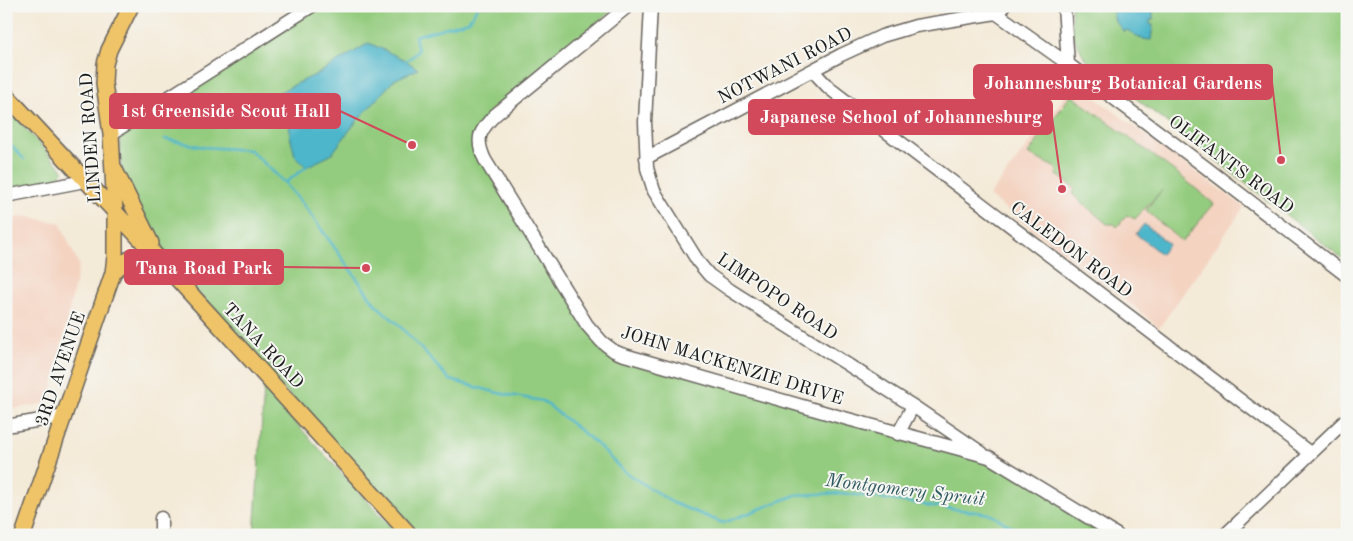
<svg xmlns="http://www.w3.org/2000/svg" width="1353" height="541" viewBox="0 0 1353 541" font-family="'Old Standard TT',serif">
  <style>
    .built { fill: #f4d3c1 }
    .green { fill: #94cc7f; stroke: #58744e }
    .water { fill: #4db6ca; stroke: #346973 }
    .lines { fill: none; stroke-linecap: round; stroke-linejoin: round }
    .stream { stroke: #4db6ca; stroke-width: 2.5 }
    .minor-casing { stroke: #68645e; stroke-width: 15 }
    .major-casing { stroke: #68645e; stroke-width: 18 }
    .minor { stroke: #fff; stroke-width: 12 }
    .major { stroke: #efc469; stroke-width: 15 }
    .labels { text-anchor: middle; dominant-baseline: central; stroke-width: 4; stroke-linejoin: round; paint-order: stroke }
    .street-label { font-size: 18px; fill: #1c1c1c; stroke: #f6f6f2 }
    .water-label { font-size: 19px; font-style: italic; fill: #305a62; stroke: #f6f6f2 }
    .leader { fill: none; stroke: #d1495b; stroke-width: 2 }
    .callout-dot { fill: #d1495b; stroke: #f6f6f2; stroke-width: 2 }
    .callout { fill: #d1495b; stroke: #d1495b; stroke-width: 2 }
    .callout-label { font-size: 19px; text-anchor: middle; font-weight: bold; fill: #fff }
  </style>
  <rect width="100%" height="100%" fill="#f6f6f2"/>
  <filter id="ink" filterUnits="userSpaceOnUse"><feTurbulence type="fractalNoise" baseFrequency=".02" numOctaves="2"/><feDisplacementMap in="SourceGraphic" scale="10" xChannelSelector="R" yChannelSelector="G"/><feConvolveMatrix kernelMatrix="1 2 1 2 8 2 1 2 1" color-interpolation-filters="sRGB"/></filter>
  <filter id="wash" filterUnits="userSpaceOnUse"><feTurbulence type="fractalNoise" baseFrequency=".0096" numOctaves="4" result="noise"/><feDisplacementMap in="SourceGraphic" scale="20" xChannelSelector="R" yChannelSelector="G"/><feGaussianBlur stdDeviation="1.12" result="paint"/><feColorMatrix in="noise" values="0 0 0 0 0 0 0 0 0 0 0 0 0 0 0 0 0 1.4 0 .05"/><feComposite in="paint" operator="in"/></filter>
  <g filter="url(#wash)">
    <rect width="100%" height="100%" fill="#f4ead8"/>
    <!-- built -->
    <path class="built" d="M1075,83L1244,207L1159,328L1137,309L989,196Z
      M23,216L60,223L79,265L49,403L6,410V220Z"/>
    <!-- green -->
    <path class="green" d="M308,6H617L488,113L483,148L591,328L616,351L988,453L1110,535H420L258,361L124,209L119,128Z
      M1071,6H1347V262L1085,59L1072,34Z
      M1071,95L1177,173L1214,204L1182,242L1146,210L1162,190L1135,219L1127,215L1117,227L1114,224H1107L1073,195L1075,188L1057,175L1056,168L1028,154Z
      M6,107L64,171L52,183L6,190Z
      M264,388L398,535H254Z"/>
    <!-- water -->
    <path class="water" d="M1111,6H1153V20H1150V24L1153,25L1151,40L1142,39L1127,30L1124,32L1115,21Z
      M369,43L405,60L418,69L394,80L356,122L331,155L306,167L295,156L290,136L289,114L269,97L319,73Z
      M1144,224L1169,244L1161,254L1136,234Z"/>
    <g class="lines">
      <!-- stream -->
      <path class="stream" d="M404,61L412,57L418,51L415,36L469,21L478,6
        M165,139L203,147L250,150L285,183L306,167L307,164
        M6,140L24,159
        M285,183L306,208L376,305L398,324L450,380L498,393L543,401L597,444L623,471L673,503L723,523L796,495L842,493L990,514L1026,535"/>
    </g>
  </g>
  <g filter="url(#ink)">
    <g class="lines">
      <defs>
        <path id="minor" d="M628,6L495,115C479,131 475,139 485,160L587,325L602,342L614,351L621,354L844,418L989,457L1117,535
          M651,6L645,122L647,168L650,178L654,191L699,263L709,275L730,290L913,406L982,453
          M1064,6L1068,64L1204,166L1347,276
          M996,13L1068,64
          M813,71L829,88L842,98L1310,453
          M111,134L312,6
          M646,158L841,55L882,36L916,26L996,13L1004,6
          M6,196L85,181
          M6,426L65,416
          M898,434L913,406
          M161,518V535
          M1225,535L1347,419"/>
        <path id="major" d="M6,95L160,260L410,535
          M114,168L151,243
          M113,273C125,259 136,254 155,255
          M23,535L113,273L115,257V212L111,134L104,83L105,64L109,50L131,6"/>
      </defs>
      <!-- minor casing -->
      <use href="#minor" class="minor-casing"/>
      <!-- major casing -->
      <use href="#major" class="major-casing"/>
      <!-- minor -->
      <use href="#minor" class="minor"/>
      <!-- major -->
      <use href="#major" class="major"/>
    </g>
  </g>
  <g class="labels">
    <!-- street labels -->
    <g class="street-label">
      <text transform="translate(785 66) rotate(-27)">NOTWANI ROAD</text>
      <text transform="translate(91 138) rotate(-94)">LINDEN ROAD</text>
      <text transform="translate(1231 165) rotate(37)">OLIFANTS ROAD</text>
      <text transform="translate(1071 250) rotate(37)">CALEDON ROAD</text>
      <text transform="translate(777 297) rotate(34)">LIMPOPO ROAD</text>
      <text transform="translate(263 346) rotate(47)">TANA ROAD</text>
      <text transform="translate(732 366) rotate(17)">JOHN MACKENZIE DRIVE</text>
      <text transform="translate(61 369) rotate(-71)">3RD AVENUE</text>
    </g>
    <!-- water labels -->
    <g class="water-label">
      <text transform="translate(905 491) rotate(7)">Montgomery Spruit</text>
    </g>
  </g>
  <!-- callouts -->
  <path class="leader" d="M1281 160L1272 82M412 145L340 111M1062 189L1052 117M366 268L283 267"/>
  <g class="callout-dot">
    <circle cx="1281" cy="160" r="5"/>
    <circle cx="412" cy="145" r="5"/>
    <circle cx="1062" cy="189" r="5"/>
    <circle cx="366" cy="268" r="5"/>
  </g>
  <g class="callout">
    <rect x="974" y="65" width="298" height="34" rx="5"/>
    <rect x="110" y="94" width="230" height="34" rx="5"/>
    <rect x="749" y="100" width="303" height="34" rx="5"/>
    <rect x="125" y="250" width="158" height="34" rx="5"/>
  </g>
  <g class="callout-label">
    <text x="1123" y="89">Johannesburg Botanical Gardens</text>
    <text x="225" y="117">1st Greenside Scout Hall</text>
    <text x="901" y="123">Japanese School of Johannesburg</text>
    <text x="204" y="274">Tana Road Park</text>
  </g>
  <!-- margin -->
  <rect width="1353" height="541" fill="none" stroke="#f6f6f2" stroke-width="25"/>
</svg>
